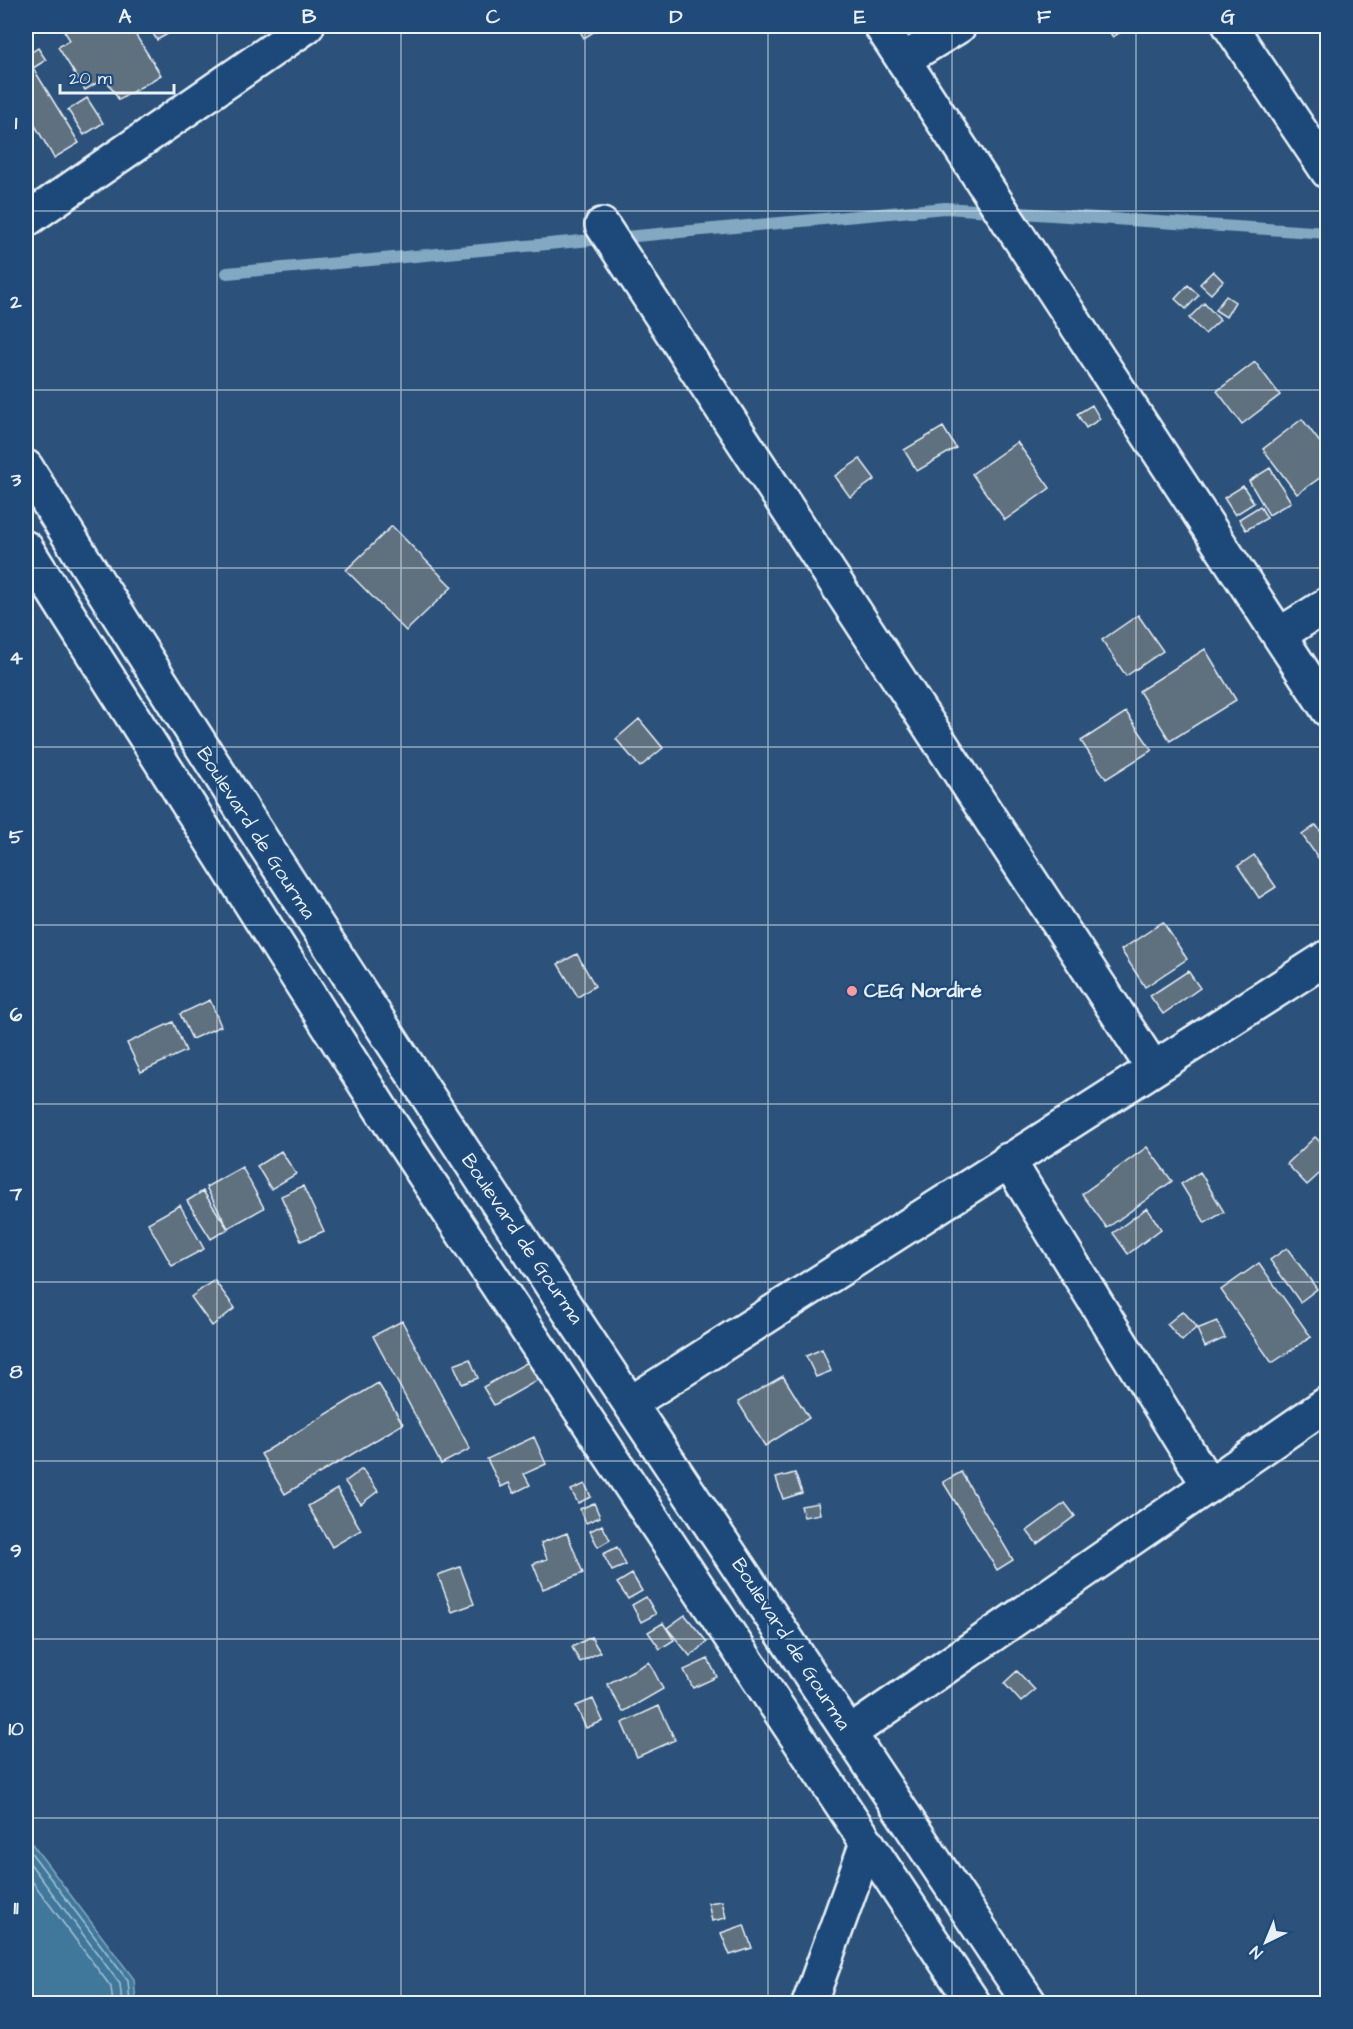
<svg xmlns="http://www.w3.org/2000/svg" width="1353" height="2029" viewBox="0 0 1353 2029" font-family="'Architects Daughter',sans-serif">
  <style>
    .water { fill: #40789c; stroke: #83a8c1; stroke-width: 1.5 }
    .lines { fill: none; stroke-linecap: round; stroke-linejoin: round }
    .shore { stroke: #a5c1d3; stroke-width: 1.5 }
    .stream { stroke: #83a8c1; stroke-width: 12 }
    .building { fill: #5e707f; stroke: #e8f1f8; stroke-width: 1.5 }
    .minor-casing { stroke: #e8f1f8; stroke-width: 38 }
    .highway-casing { stroke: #e8f1f8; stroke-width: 38 }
    .minor { stroke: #1f4a7a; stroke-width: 33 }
    .highway { stroke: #1f4a7a; stroke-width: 33 }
    .grid { fill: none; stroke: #e8f1f8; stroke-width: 1.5; stroke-opacity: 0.55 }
    .poi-dot { fill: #ff9aa2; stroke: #1f4a7a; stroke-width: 2 }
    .labels { text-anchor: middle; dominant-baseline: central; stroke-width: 5; stroke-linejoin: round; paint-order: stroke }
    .street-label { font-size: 20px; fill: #e8f1f8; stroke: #1f4a7a }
    .poi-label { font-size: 20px; font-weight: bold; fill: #e8f1f8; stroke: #1f4a7a; text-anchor: start }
    .neatline { fill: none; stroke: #e8f1f8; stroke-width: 2 }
    .grid-label { font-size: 20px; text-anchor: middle; font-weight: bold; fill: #e8f1f8 }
  </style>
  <rect width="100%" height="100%" fill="#2c527b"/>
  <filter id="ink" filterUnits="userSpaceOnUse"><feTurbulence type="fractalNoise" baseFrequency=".0167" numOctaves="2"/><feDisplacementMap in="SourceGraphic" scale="12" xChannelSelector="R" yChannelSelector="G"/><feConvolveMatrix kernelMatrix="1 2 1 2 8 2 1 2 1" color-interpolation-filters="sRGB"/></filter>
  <g filter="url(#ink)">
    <!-- water -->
    <path class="water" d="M26,1836L134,1979L136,2003H26Z"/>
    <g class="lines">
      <!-- shore -->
      <path class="shore" d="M26,1846L128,1981L130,2004
        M26,1858L120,1984L122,2004
        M26,1873L111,1987L113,2004"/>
      <!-- stream -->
      <path class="stream" d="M227,273L945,208L1328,233"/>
    </g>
    <!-- building -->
    <path class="building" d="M61,26H130L161,75L119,100L105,78L85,90L58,47L70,40Z
      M148,26H182L157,40Z
      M577,26H603L584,38Z
      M1105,26H1130L1113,37Z
      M38,48L46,60L33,68L79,143L54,158L26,110V75L29,72L26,66V56Z
      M87,98L103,123L84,135L68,110Z
      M1213,271L1223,281L1211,294L1200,284Z
      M1188,285L1199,295L1186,309L1175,299Z
      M1226,296L1235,302L1226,317L1215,310Z
      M1204,303L1220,320L1205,334L1189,318Z
      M1255,362L1280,395L1242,424L1217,391Z
      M1092,405L1100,419L1086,428L1077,414Z
      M1302,419L1328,453V472L1297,494L1263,449Z
      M943,427L956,448L917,471L904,450Z
      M1017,442L1050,488L1005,520L972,474Z
      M860,459L875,479L850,497L835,476Z
      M1270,468L1291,502L1269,515L1249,481Z
      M1243,486L1254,503L1235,515L1224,498Z
      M1260,506L1267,518L1246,530L1239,519Z
      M392,526L452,587L406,631L346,570Z
      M1138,615L1163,651L1126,676L1102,640Z
      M1205,649L1236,700L1170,741L1139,691Z
      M1126,712L1152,750L1106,779L1081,741Z
      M639,719L663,748L640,767L616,739Z
      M1316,825L1328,842V872L1302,835Z
      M1254,855L1276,887L1259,898L1238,866Z
      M1163,922L1187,959L1145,987L1121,950Z
      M577,954L595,986L578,997L558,964Z
      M1188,971L1200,988L1163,1014L1150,996Z
      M210,1000L221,1026L192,1039L180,1014Z
      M173,1022L186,1051L141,1072L127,1043Z
      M1315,1137L1328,1149V1166L1307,1185L1287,1164Z
      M1147,1147L1172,1181L1107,1228L1082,1194Z
      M281,1151L296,1174L271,1189L257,1166Z
      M242,1167L264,1208L228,1228L206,1187Z
      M1200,1172L1224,1212L1205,1223L1181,1184Z
      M303,1186L324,1231L301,1241L281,1196Z
      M203,1191L228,1229L211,1239L187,1201Z
      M180,1205L204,1249L172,1266L148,1223Z
      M1147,1208L1161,1229L1128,1254L1113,1233Z
      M1287,1248L1317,1289L1300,1302L1270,1260Z
      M1259,1263L1311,1337L1272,1363L1221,1290Z
      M214,1280L235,1308L212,1326L191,1297Z
      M1183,1311L1197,1327L1182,1341L1167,1324Z
      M402,1321L470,1449L441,1464L373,1336Z
      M1217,1321L1225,1338L1205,1347L1197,1329Z
      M822,1349L831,1371L816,1377L806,1356Z
      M470,1359L478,1378L462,1384L454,1365Z
      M528,1362L538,1380L494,1405L483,1387Z
      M783,1376L809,1418L765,1446L738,1402Z
      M378,1383L403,1424L285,1494L261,1454Z
      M534,1437L546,1464L524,1474L530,1485L514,1493L509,1483L501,1487L487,1459Z
      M362,1469L378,1491L361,1504L345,1482Z
      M961,1472L1013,1560L997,1570L943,1482Z
      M795,1473L802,1493L783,1499L776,1478Z
      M585,1484L591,1497L578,1503L571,1490Z
      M337,1489L361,1530L332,1547L308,1506Z
      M594,1503L600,1517L586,1523L580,1509Z
      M818,1503L820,1514L804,1517L801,1506Z
      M1065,1503L1075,1516L1037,1544L1027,1531Z
      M602,1525L610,1540L598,1547L590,1531Z
      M567,1533L583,1573L543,1589L533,1564L547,1559L541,1543Z
      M617,1547L626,1565L612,1571L603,1554Z
      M460,1567L474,1604L452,1612L438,1575Z
      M632,1574L642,1591L628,1599L617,1583Z
      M646,1597L656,1614L641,1622L632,1605Z
      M685,1615L707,1642L690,1656L667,1628Z
      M663,1623L674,1640L660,1649L648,1632Z
      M591,1637L600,1652L580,1662L572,1647Z
      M708,1659L717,1677L693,1688L684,1670Z
      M649,1662L663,1689L623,1712L607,1684Z
      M1017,1671L1035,1690L1021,1702L1004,1683Z
      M593,1699L603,1721L586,1728L576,1706Z
      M659,1706L675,1740L637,1757L622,1723Z
      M722,1901L726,1918L712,1921L708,1903Z
      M744,1925L752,1948L730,1955L721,1933Z"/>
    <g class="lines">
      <defs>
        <path id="minor" d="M881,26L1328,710
          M1230,26L1328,172
          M903,60L959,26
          M26,220L307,26
          M602,225L1153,1068
          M1279,635L1328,604
          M1008,1160L1208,1484
          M631,1403L1328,957
          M850,1733L1328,1403
          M809,2004L867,1843"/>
        <path id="highway" d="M26,467C349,987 690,1495 1030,2004
          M26,548L386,1117L974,2004"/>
      </defs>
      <!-- minor casing -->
      <use href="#minor" class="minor-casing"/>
      <!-- highway casing -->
      <use href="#highway" class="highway-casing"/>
      <!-- minor -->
      <use href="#minor" class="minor"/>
      <!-- highway -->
      <use href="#highway" class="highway"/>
    </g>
  </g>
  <!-- grid -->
  <path class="grid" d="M217,26V2004M401,26V2004M585,26V2004M768,26V2004M952,26V2004M1136,26V2004M26,211H1328M26,390H1328M26,568H1328M26,747H1328M26,925H1328M26,1104H1328M26,1282H1328M26,1461H1328M26,1639H1328M26,1818H1328"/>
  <!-- markers -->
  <circle class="poi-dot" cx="852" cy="991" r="6"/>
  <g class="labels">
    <!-- street labels -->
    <g class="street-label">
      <text transform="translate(256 833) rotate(57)">Boulevard de Gourma</text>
      <text transform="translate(522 1239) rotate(56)">Boulevard de Gourma</text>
      <text transform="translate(791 1644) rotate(57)">Boulevard de Gourma</text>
    </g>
    <!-- poi labels -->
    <g class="poi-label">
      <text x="864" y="991">CEG Nordiré</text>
    </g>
  </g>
  <!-- margin -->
  <rect width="1353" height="2029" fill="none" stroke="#1f4a7a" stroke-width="66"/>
  <!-- north arrow -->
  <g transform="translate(1266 1942) rotate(223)" stroke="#1f4a7a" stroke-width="4.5" paint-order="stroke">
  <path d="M0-4.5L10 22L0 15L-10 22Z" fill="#e8f1f8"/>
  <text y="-9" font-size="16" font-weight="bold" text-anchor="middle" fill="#e8f1f8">N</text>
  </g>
  <!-- scale -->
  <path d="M60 84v9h114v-9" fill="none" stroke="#e8f1f8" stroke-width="3"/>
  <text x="69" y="84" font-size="18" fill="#e8f1f8" stroke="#1f4a7a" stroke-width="4.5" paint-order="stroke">20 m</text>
  <rect x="33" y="33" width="1287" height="1963" class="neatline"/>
  <g class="grid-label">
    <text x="125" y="23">A</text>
    <text x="309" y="23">B</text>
    <text x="493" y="23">C</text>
    <text x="676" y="23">D</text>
    <text x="860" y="23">E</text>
    <text x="1044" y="23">F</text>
    <text x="1228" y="23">G</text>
    <text x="16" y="129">1</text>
    <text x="16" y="308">2</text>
    <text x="16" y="486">3</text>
    <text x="16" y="664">4</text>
    <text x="16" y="843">5</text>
    <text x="16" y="1021">6</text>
    <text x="16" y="1200">7</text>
    <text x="16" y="1378">8</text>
    <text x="16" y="1557">9</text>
    <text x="16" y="1735">10</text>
    <text x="16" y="1914">11</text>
  </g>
</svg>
